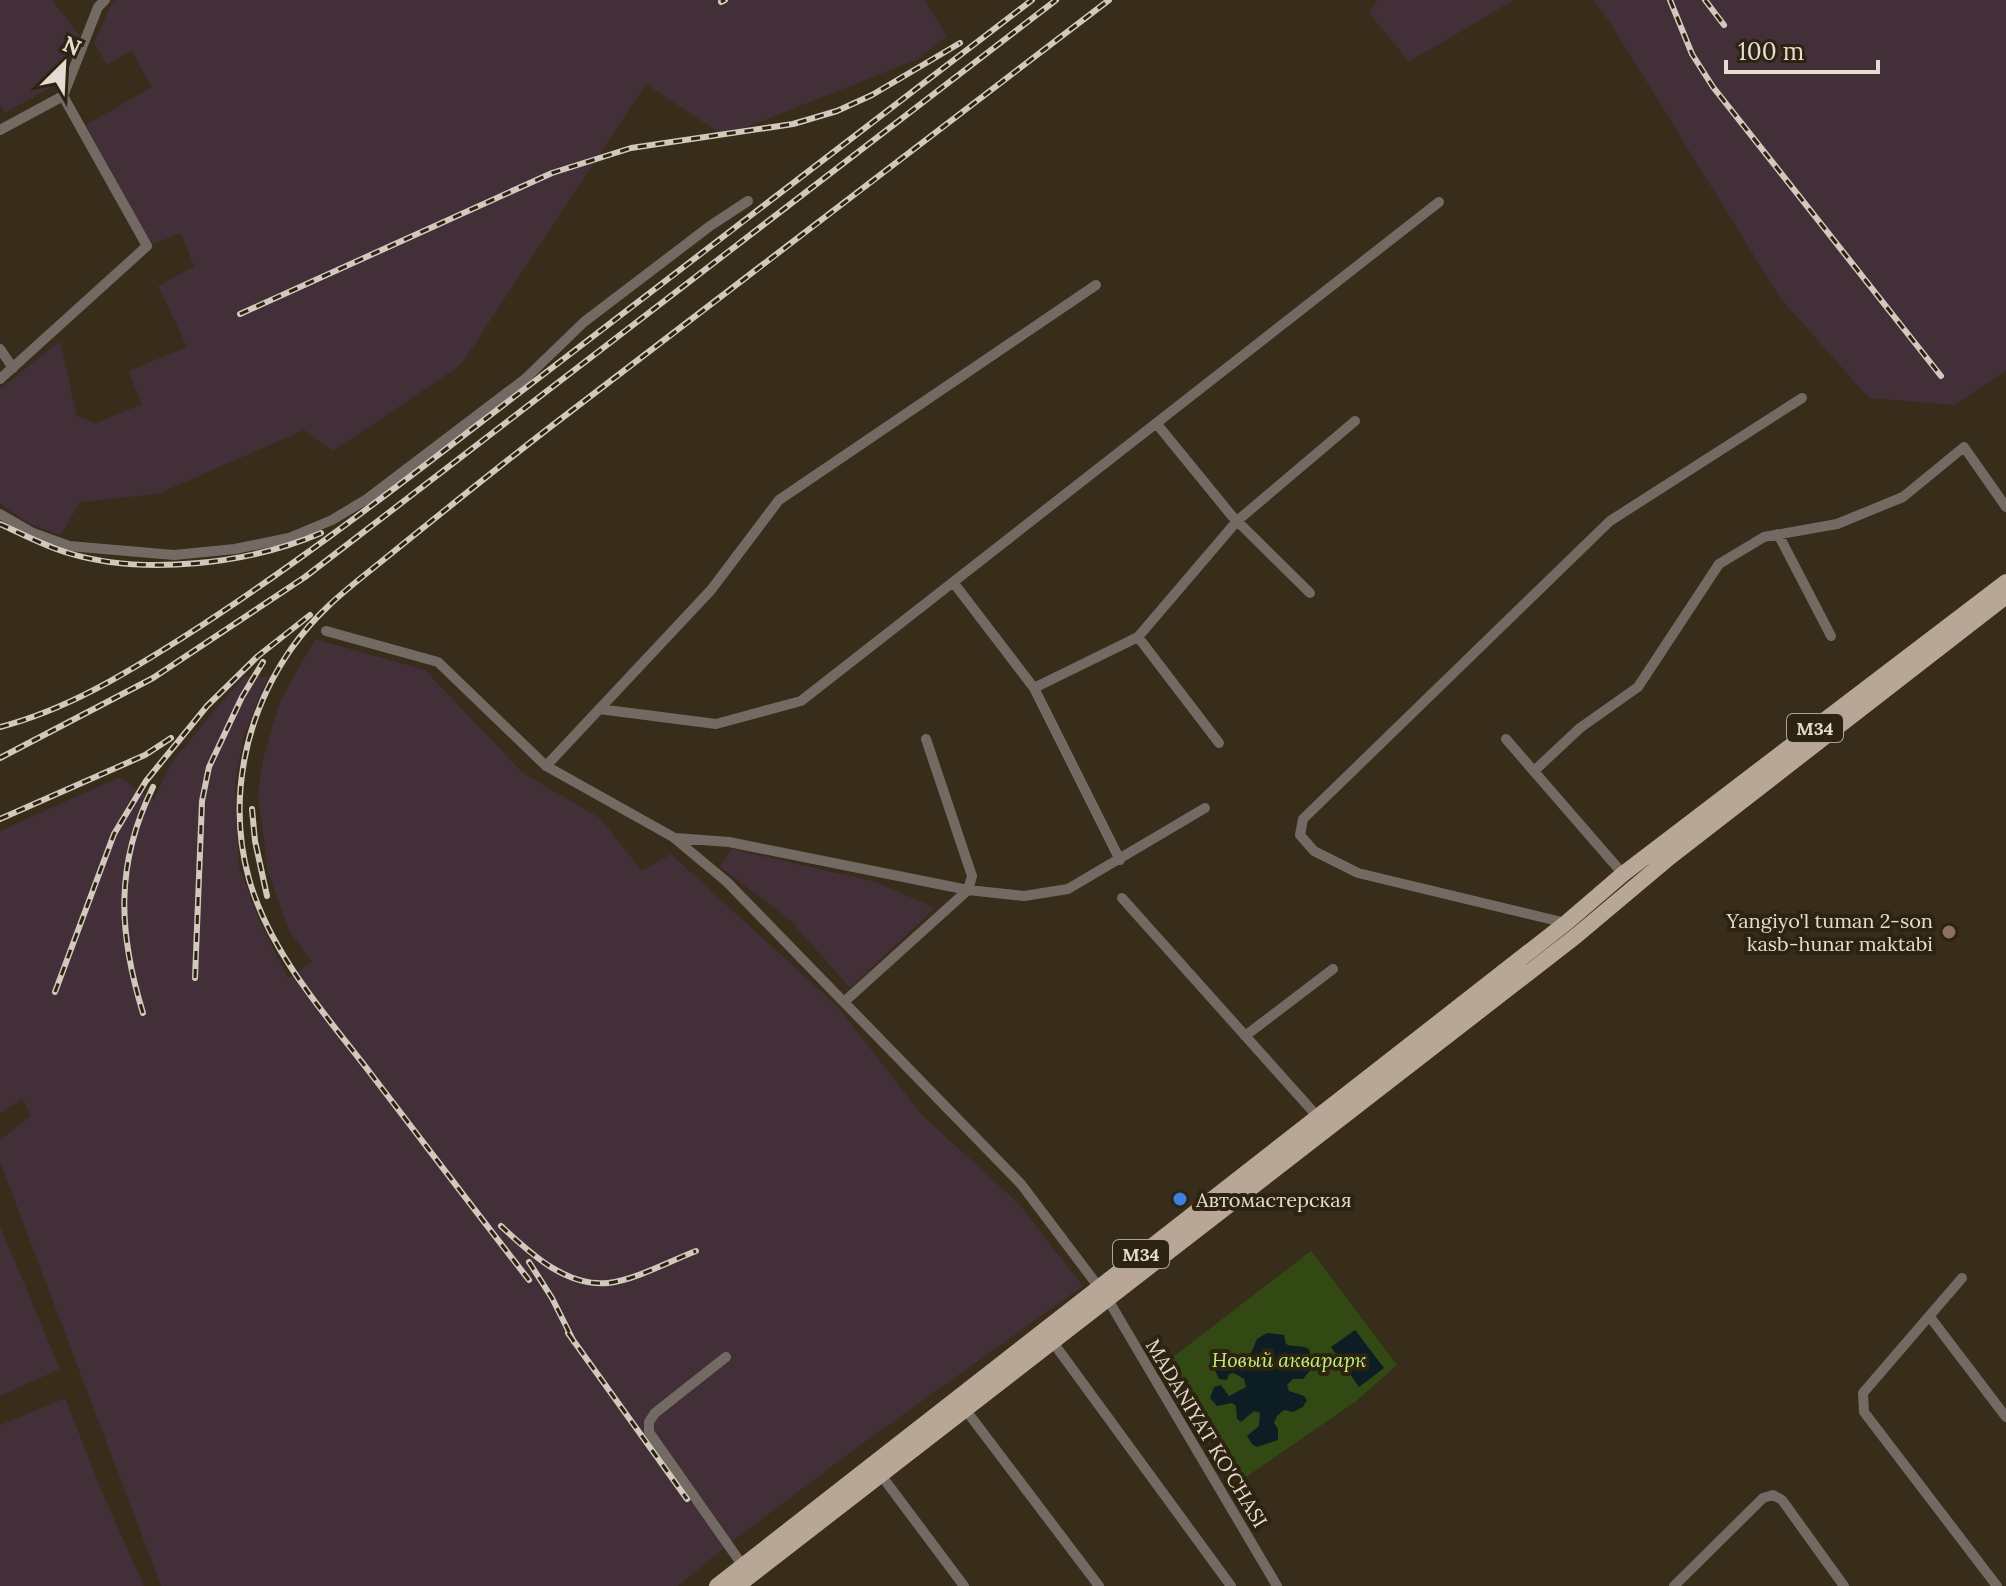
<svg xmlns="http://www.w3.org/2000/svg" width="2006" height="1586" viewBox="0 0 2006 1586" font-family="Lora,serif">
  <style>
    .industrial { fill: #422f38 }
    .green { fill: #334914 }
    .water { fill: #0c1e23 }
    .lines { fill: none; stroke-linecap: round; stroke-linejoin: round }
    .street { stroke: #736a63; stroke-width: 10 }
    .primary { stroke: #b8a697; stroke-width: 16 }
    .rail-casing { stroke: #d1c9bd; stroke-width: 6 }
    .rail { stroke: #2e2210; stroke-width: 3; stroke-dasharray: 9; stroke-linecap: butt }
    .education-dot { fill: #8d6e63; stroke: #2e2210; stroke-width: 3 }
    .shop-dot { fill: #3f7fe0; stroke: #2e2210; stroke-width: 3 }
    .labels { text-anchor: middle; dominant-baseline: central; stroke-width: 8; stroke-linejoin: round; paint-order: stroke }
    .shield { fill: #2e2210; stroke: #ada497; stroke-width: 2 }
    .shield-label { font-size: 18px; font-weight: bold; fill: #e4dcd1 }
    .poi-label { font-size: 20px; fill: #e4dcd1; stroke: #2e2210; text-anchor: end }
    .park-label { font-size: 20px; font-style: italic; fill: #bbf17a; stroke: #2e2210 }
    .street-label { font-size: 20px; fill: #e4dcd1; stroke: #2e2210 }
  </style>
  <rect width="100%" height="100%" fill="#382c1a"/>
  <!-- industrial -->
  <path class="industrial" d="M0,0H52L80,36L59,83L5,113L0,104Z
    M115,0H925L947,36L918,59L724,136L646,84L461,365L333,451L304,430L158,494L80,502L61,535L30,524L0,504V389L60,341L77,416L96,423L142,404L128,371L187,347L158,286L194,266L181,233L151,245L86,125L152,87L131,51L107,65L94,43L111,4Z
    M1377,0H1514L1409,62L1369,13Z
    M1593,0H2006V371L1954,405L1869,398L1780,298L1609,21Z
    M315,639L425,670L523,773L600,818L642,871L671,854L838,1007L922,1115L1019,1204L1083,1286L859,1446L730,1543L678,1586H161L0,1162V1140L31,1116L22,1099L0,1114V831L120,777L153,801L170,765L217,707L245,676L268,677L244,734L235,783L239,867L261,924L288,978L312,962L289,931L268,872L258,795L263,758L280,701Z
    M731,849L876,882L935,908L850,988L790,920L720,867Z
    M0,1226L60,1369L0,1396Z
    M65,1398L103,1494L144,1586H0V1425Z"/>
  <!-- green -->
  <path class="green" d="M1311,1251L1397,1365L1355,1402L1243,1479L1169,1360Z"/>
  <!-- water -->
  <path class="water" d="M1355,1330L1384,1368L1359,1387L1331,1347Z
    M1267,1333L1284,1335L1286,1344C1293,1348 1300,1344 1309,1349L1313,1367L1303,1379H1293L1287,1385L1289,1391L1304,1396L1307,1400L1303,1407L1293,1412L1284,1410L1277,1416L1274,1423L1278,1429V1440L1257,1447L1252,1444L1247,1436L1259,1426L1260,1413L1254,1411L1241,1422L1237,1419L1236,1406L1232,1403L1217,1406L1210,1398L1214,1387L1221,1385L1229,1396L1246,1387L1244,1379L1234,1373L1229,1374L1227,1380L1219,1379L1210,1360L1220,1354L1226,1355L1233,1367L1243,1358H1249L1257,1339Z"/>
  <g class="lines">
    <!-- street -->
    <path class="street" d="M0,130L63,96L98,7L105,0
      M0,349L13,368
      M0,379L147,246L63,96
      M1156,423L1232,516L1310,593
      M0,514L33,533L69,546L174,555L235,549L289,538L332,520L367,499L525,379L584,322L710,226L748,201
      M1778,534L1831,636
      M953,582L1034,688L1120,860
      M326,631L438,662L546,766L673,837L727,882L1021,1184L1107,1298L1277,1586
      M1138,637L1219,743
      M1034,688L1138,637L1237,521L1355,421
      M599,709L716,724L801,701L1439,202
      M1506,739L1623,874
      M546,766L711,590L779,500L1096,285
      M1534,771L1580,728L1638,687L1719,564L1764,537L1837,524L1903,497L1964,447L2006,507
      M675,838L729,842L968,890L1024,896L1068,889L1205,808
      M1122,898L1317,1116
      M1566,923L1358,873L1314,851L1300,835L1303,819L1610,521L1802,398
      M844,1002L968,890L972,876L926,739
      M1245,1036L1333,969
      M1962,1278L1863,1393L1864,1412L1997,1586
      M1930,1317L2006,1417
      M1052,1341L1231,1586
      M726,1357L655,1413L649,1422V1432L743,1566
      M965,1409L1099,1586
      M881,1475L964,1586
      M1674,1586L1763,1498L1773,1495L1782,1500L1844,1586"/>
    <!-- primary -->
    <path class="primary" d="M717,1586L1566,923L1623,874L2006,582
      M737,1586L1576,936L1670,857L2006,596"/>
    <defs>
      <path id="rail" d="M1670,0L1692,54L1713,87L1941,376
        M1705,0L1724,25
        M721,2L725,0
        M240,314L552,173L631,148L793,124L837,111L872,95L960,43
        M0,524C22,534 45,546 68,553C144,576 249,564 321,533
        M0,727C66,710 125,674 182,638C284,573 381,499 476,426C662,284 847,142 1032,0
        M0,758L153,678L305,577L1056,0
        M252,809L255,841L267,896
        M0,819L145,755L171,738
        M195,978L202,801L209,767L242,697L263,662
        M55,992L114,834L146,781L207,706L258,656L310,615
        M143,1013C118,932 115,864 153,787
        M501,1226C529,1252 565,1287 608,1283C635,1280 670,1261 696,1251
        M529,1262L552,1298L574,1342
        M529,1280C476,1212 424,1143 371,1074C325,1014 270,953 249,879C227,800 245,715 291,649C320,608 350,587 387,557C445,510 503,463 562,418C745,279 927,139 1109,0
        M568,1333L687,1499"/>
    </defs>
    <!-- rail casing -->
    <use href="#rail" class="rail-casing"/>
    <!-- rail -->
    <use href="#rail" class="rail"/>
  </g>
  <!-- markers -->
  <circle class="education-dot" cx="1949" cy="932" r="8"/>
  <circle class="shop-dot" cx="1180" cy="1199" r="8"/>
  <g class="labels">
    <!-- shield labels -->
    <g class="shield">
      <rect x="1787" y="714" width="56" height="28" rx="6"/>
      <rect x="1113" y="1240" width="56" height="28" rx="6"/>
    </g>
    <g class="shield-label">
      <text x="1815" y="728">M34</text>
      <text x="1141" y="1254">M34</text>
    </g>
    <!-- poi labels -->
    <g class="poi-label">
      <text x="1933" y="920">Yangiyo'l tuman 2-son<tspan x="1933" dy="23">kasb-hunar maktabi</tspan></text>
      <text x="1196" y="1199" text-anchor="start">Автомастерская</text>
    </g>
    <!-- park labels -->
    <g class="park-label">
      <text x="1289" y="1359">Новый акварарк</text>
    </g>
    <!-- street labels -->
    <g class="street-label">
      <text transform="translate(1207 1433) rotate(59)">MADANIYAT KO'CHASI</text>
    </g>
  </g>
  <!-- north arrow -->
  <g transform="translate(64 64) rotate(24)" stroke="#2e2210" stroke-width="6" paint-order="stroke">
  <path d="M0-6L14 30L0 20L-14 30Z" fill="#e4dcd1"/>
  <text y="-12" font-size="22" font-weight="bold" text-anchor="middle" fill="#e4dcd1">N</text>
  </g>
  <!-- scale -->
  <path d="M1726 60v12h152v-12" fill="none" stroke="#e4dcd1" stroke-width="4"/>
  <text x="1738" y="60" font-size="24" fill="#e4dcd1" stroke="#2e2210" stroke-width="6" paint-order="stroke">100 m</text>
</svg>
